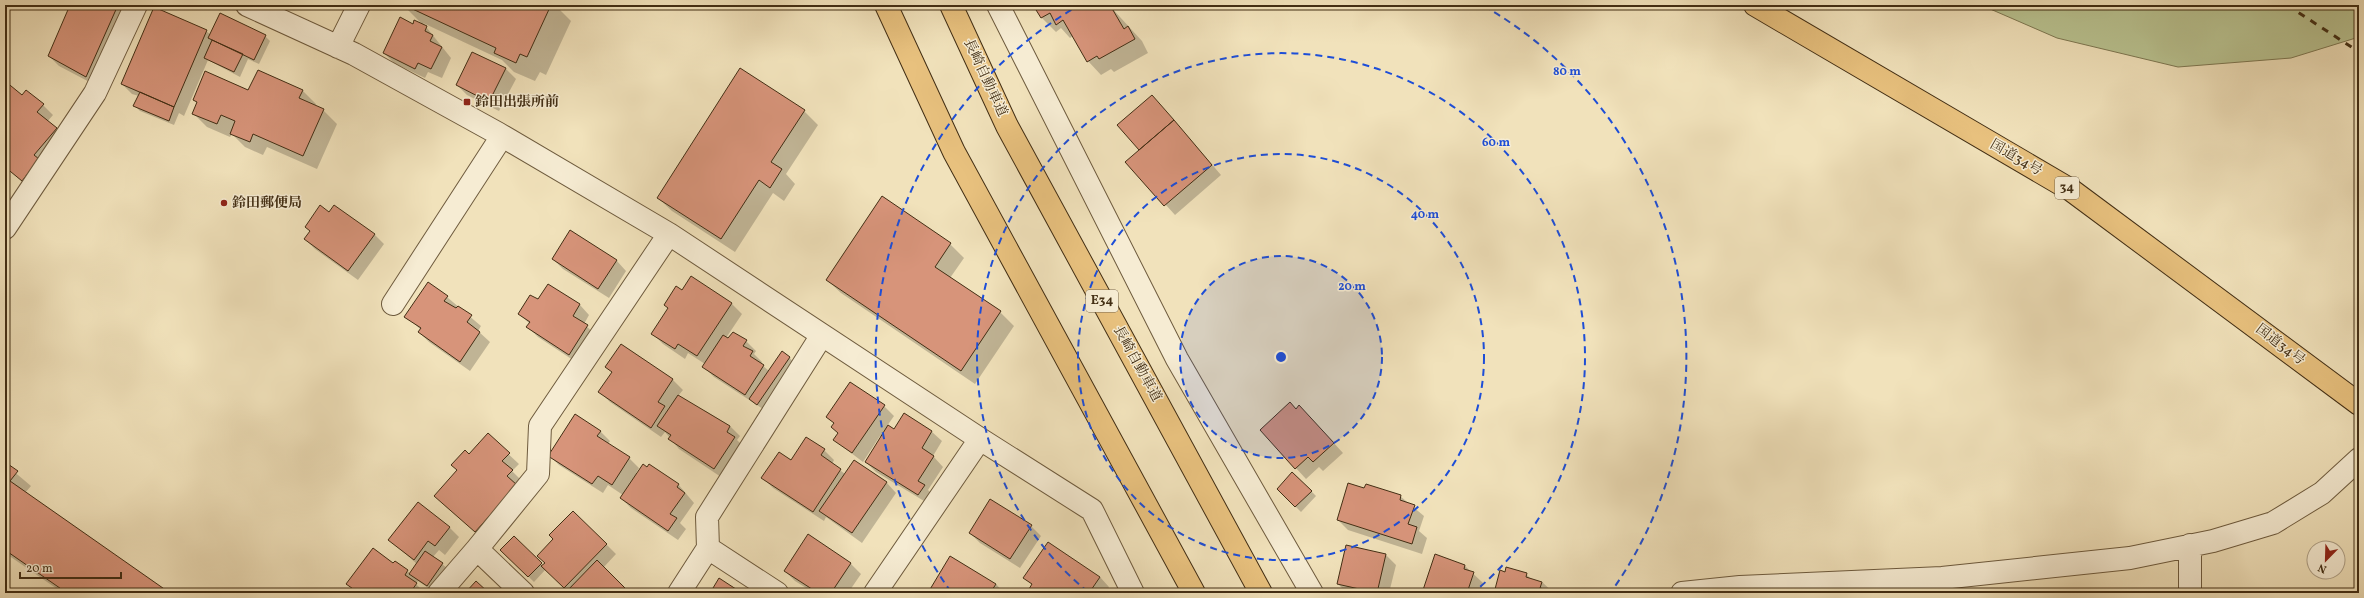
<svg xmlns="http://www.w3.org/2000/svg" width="2364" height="598" viewBox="0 0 2364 598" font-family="Vollkorn,'Noto Serif JP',serif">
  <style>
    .green { fill: #b9c391; stroke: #7e7852 }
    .shadow { fill: #0003 }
    .building { fill: #d7947a; stroke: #422e14 }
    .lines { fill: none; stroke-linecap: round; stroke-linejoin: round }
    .minor-casing { stroke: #6e5b3e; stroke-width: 24 }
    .highway-casing { stroke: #422e14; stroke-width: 24 }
    .minor { stroke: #f6ecd3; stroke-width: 22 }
    .highway { stroke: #e8c17e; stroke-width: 22 }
    .rail { stroke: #422e14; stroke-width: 3; stroke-dasharray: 7 7; stroke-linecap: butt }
    .ring { fill: none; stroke: #1d4ed8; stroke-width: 2; stroke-dasharray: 7 5 }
    .poi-dot { fill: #8f2418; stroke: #f6ecd3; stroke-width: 1.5 }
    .labels { text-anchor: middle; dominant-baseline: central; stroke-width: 3; stroke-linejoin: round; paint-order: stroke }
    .shield { fill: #f6ecd3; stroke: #78674d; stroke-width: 1 }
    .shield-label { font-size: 13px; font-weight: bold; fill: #422e14 }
    .street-label { font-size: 14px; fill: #422e14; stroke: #f6ecd3 }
    .poi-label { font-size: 14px; font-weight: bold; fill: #422e14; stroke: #f6ecd3; text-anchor: start }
    .centre { fill: #1d4ed8; stroke: #f6ecd3; stroke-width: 2 }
    .ring-label { font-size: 12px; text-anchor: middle; font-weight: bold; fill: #1d4ed8; stroke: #f6ecd3; stroke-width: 3; stroke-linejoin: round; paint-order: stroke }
  </style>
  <rect width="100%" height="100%" fill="#f1e2bb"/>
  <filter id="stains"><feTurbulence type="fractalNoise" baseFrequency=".005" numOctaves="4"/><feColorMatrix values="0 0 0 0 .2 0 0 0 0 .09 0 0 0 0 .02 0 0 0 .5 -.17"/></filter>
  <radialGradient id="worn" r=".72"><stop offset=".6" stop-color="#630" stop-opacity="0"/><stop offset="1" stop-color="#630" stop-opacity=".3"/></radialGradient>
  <!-- green -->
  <path class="green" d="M1981,5H2359V37L2291,58L2178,67L2057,38Z"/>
  <!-- shadow -->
  <path class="shadow" d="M71,5H131L97,86L59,66L49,56Z
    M403,5H555L571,21L546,75L540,72L535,81L514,72L502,60L423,23L451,58L442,78L428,72L425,78L394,63L384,53L413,25L424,26Z
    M1035,5H1109L1142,41L1148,53L1114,72L1111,69L1101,75L1088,61L1073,36L1070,38L1061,28L1056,32L1042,18Z
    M206,31L211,35L265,36L270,41L259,64L248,59L240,77L208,60L184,116L179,113L174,125L140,111L135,106L139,96L132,94L122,84Z
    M506,69L516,79L499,111L467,95L457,85Z
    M741,70L804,111L818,125L786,174L795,184L784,201L773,193L735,252L672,211L658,198Z
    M5,82L23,96L43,105L53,115L47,122L66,139L32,190L5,167Z
    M302,90L316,104L315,107L323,110L337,124L317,169L267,147L263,155L245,147L232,134L230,137L207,127L193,113L198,103L194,100L249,92Z
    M1179,126L1221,175L1175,215L1127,162Z
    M883,198L950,244L964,258L950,278L1000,312L1014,326L975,384L841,293L827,280Z
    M329,213L374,234L384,244L358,280L315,249L305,239L311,232L306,227Z
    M571,231L617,261L626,271L609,298L563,269L553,259Z
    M691,278L732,304L742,314L726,338L729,339L734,333L746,341L756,351L754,354L762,362L761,364L769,371L789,357L794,363L763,409L714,377L704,367L705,364L688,353L685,359L663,344L653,334L669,309L665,305L682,291Z
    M447,297L481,326L478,331L490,342L470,371L429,342L419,332L421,330L406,316Z
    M539,301L580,305L589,315L584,324L597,336L579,364L538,337L528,327L530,324L519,314Z
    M621,345L673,380L683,390L678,396L703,412L704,410L730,426L740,436L737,440L745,448L724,479L679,449L665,432L661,437L610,402L600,392L613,373L607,367Z
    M884,406L894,416L887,426L895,431L932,432L942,441L933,456L943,467L928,490L934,496L929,504L876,472L866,462L881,437L880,436L863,462L834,440L839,434L832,427L835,424L827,417Z
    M1296,410L1309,416L1343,453L1323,471L1319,467L1306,479L1261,430Z
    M600,431L610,441L608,444L629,458L639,468L636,473L678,484L694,503L680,523L686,529L678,540L631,508L621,498L623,495L608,485L603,493L559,465L549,455Z
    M488,435L519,464L512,471L522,481L486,541L445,506L469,455Z
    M824,450L834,460L832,464L845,474L854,461L887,483L896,493L862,543L826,517L824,521L773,488L763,478L791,461Z
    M5,464L31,486L25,493L169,593H63L5,553Z
    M1293,473L1316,496L1301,512L1278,489Z
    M1400,496L1424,516L1419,531L1427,538L1422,554L1348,530L1338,520Z
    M1031,526L1041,536L1020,568L980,543L970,533Z
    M449,527L459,537L445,555L439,550L433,557L447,568L433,591L418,581L416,584L425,593H357L347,584L395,562L411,574L417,564L390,540Z
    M809,536L851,564L861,574L848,593H814L795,581L785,571Z
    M514,537L543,566L606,544L616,554L603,568L629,593H567L568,591L546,569L534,582L501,550Z
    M1347,546L1386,555L1396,565L1389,593H1347L1338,584Z
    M1465,566L1483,583L1480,593H1423Z
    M1506,573L1526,574L1532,580L1542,582L1554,593H1495Z
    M1100,577L1109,587L1106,593H1034L1030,589L1033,586L1025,578Z
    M996,584L1004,593H932Z"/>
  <!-- building -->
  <path class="building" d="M70,5H118L86,77L48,56Z
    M404,5H551L527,57L520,54L516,63L494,53L496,48Z
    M1033,5H1104L1105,8L1110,5L1124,29L1128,26L1135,39L1099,59L1097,56L1087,62L1063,20L1056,25L1050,13L1041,18Z
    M154,7L207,30L174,107L121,84Z
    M220,13L266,35L254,60L208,38Z
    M400,17L413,24L414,20L427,26L425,31L433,35L430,41L442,47L431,69L418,63L415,69L383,53Z
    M212,40L243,54L234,72L204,58Z
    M472,52L506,68L489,102L456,85Z
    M740,68L805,110L771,162L782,169L770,188L759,180L721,239L657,198Z
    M258,70L303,90L299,98L324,109L303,156L253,134L250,142L230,134L235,121L221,115L217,124L192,114L197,102L193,100L205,71L248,90Z
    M5,81L22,95L26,90L44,104L37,112L57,128L34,155L39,159L22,181L5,167Z
    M140,92L174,107L169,121L133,106Z
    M1152,95L1174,120L1139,150L1117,125Z
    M1174,120L1212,165L1164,206L1125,162Z
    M882,196L951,243L935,267L1001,311L961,371L826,280Z
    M320,205L329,212L334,205L375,234L348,271L304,239L310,231L305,227Z
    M570,230L617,260L598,289L552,259Z
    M691,276L732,303L697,356L678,344L675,349L651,334L668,308L664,305L676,286L682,290Z
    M428,282L448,296L444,301L456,308L458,306L472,315L467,322L480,332L460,362L418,332L421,328L404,317Z
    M548,284L580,304L573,316L588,325L569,355L526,327L530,322L518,314L530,295L538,299Z
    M733,332L747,340L743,346L753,351L750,356L764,365L745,395L702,367L723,335L728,338Z
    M621,344L673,379L658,402L665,406L651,428L598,392L612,372L605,367Z
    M782,351L790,357L757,405L749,399Z
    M850,382L885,405L852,453L833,440L838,433L831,427L834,423L826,417Z
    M678,395L730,426L727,432L735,437L714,469L668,439L671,435L657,426Z
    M1290,402L1296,409L1299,405L1334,443L1313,462L1308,457L1295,469L1260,430Z
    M904,413L932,431L922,448L934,456L918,481L925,485L918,495L865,462L888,425L894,429Z
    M575,414L601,431L597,436L630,457L612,485L598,476L592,484L548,456Z
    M488,433L510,453L502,461L513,470L507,476L517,485L475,532L434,496L457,470L451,465L465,450L469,454Z
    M806,437L825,449L821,455L841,469L813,512L761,478L779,452L791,460Z
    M854,460L887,482L852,533L819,511Z
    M5,462L18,471L10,481L170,593H67L5,550Z
    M643,464L647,467L649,464L679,484L677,487L685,493L670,514L677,518L668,531L620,498Z
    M1292,472L1312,491L1295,507L1277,489Z
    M1348,483L1364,488L1366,484L1401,495L1400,500L1415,505L1408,524L1417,527L1412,544L1337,520Z
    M990,499L1032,525L1010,559L969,533Z
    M418,502L450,527L435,546L428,541L414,560L388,540Z
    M573,511L607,544L564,588L541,566L545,563L537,556L553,539L549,535Z
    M808,534L851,563L831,593H818L784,571Z
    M514,536L542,563L528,577L500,550Z
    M1048,542L1100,577L1089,593H1035L1029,589L1032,584L1023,578Z
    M1346,545L1386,554L1377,593L1337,584Z
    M373,548L393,563L395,561L408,570L405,575L417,583L410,593H359L346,584Z
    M425,551L443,563L427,586L409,574Z
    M1435,554L1465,565L1464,569L1474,572L1468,590L1476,593H1422Z
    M950,556L996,584L990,593H932L929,591Z
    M597,560L630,593H565Z
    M1506,567L1527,573L1526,577L1542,582L1540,588L1554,591L1553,593H1494L1500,570L1505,572Z
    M719,578L742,593H710Z
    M476,581L489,593H465Z"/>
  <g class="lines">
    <defs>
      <path id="minor" d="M247,5L354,54L499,134L669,234L980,439L1092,510L1133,593
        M998,5L1177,359L1312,593
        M338,47L359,5
        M5,228L95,93L136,5
        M393,304L502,136
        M439,593L477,549
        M523,593L477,549L538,474L540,426L669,234
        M679,593L708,548
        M777,593L708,548L707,517L822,335
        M875,593L980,439
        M1682,593L1740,587L1942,578L2130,558L2213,541L2273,523L2322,493L2359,459
        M2190,593V545"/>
      <path id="highway" d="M886,5L954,152L1194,593
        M951,5L1007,126L1261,593
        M1755,5L2071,190L2359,404"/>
    </defs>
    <!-- minor casing -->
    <use href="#minor" class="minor-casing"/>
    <!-- highway casing -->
    <use href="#highway" class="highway-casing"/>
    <!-- minor -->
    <use href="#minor" class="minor"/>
    <!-- highway -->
    <use href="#highway" class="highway"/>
    <!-- rail -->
    <path class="rail" d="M2287,5L2359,52"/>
  </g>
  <!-- distance rings -->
  <circle cx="1281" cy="357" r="101" fill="#1d4ed8" fill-opacity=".12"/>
  <g class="ring">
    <circle cx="1281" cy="357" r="101"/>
    <circle cx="1281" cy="357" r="203"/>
    <path d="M1088 592A304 304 0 1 1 1474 592"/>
    <path d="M951 592A405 405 0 0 1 1078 6M1484 6A405 405 0 0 1 1611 592"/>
  </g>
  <!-- markers -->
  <g class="poi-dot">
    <rect x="463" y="98" width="8" height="8" rx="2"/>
    <circle cx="224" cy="203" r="4"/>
  </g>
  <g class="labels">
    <!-- shield labels -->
    <g class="shield">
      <rect x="2055" y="177" width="24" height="22" rx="3"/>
      <rect x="1086" y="290" width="32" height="22" rx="3"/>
    </g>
    <g class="shield-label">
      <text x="2067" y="188">34</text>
      <text x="1102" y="301">E34</text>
    </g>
    <!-- street labels -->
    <g class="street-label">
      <text transform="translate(985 78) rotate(65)">長崎自動車道</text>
      <text transform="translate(2016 158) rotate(30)">国道34号</text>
      <text transform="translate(2280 345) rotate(37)">国道34号</text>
      <text transform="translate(1137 364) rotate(61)">長崎自動車道</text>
    </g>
    <!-- poi labels -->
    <g class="poi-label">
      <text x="475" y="102">鈴田出張所前</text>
      <text x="232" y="203">鈴田郵便局</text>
    </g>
  </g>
  <circle cx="1281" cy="357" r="6" class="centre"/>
  <g class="ring-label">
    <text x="1567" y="75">80 m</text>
    <text x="1496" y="146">60 m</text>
    <text x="1425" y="218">40 m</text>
    <text x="1352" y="290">20 m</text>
  </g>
  <!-- margin -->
  <rect width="2364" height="598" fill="none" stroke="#f1e2bb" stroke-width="20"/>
  <rect x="6" y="6" width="2352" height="586" fill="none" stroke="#422e14" stroke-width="2"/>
  <rect x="10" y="10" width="2344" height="578" fill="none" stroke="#422e14"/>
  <!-- north arrow -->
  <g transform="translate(2326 560) rotate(203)"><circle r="19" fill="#f6ecd3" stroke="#aea087"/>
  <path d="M0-3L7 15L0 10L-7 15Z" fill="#8f2418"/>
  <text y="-6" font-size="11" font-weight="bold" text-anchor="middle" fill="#422e14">N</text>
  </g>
  <!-- scale -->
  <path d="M20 572v6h101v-6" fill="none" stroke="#422e14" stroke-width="2"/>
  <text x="26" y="572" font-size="12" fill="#422e14" stroke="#f6ecd3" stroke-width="3" paint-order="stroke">20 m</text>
  <rect width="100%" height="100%" filter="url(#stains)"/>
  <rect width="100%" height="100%" fill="url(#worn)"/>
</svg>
